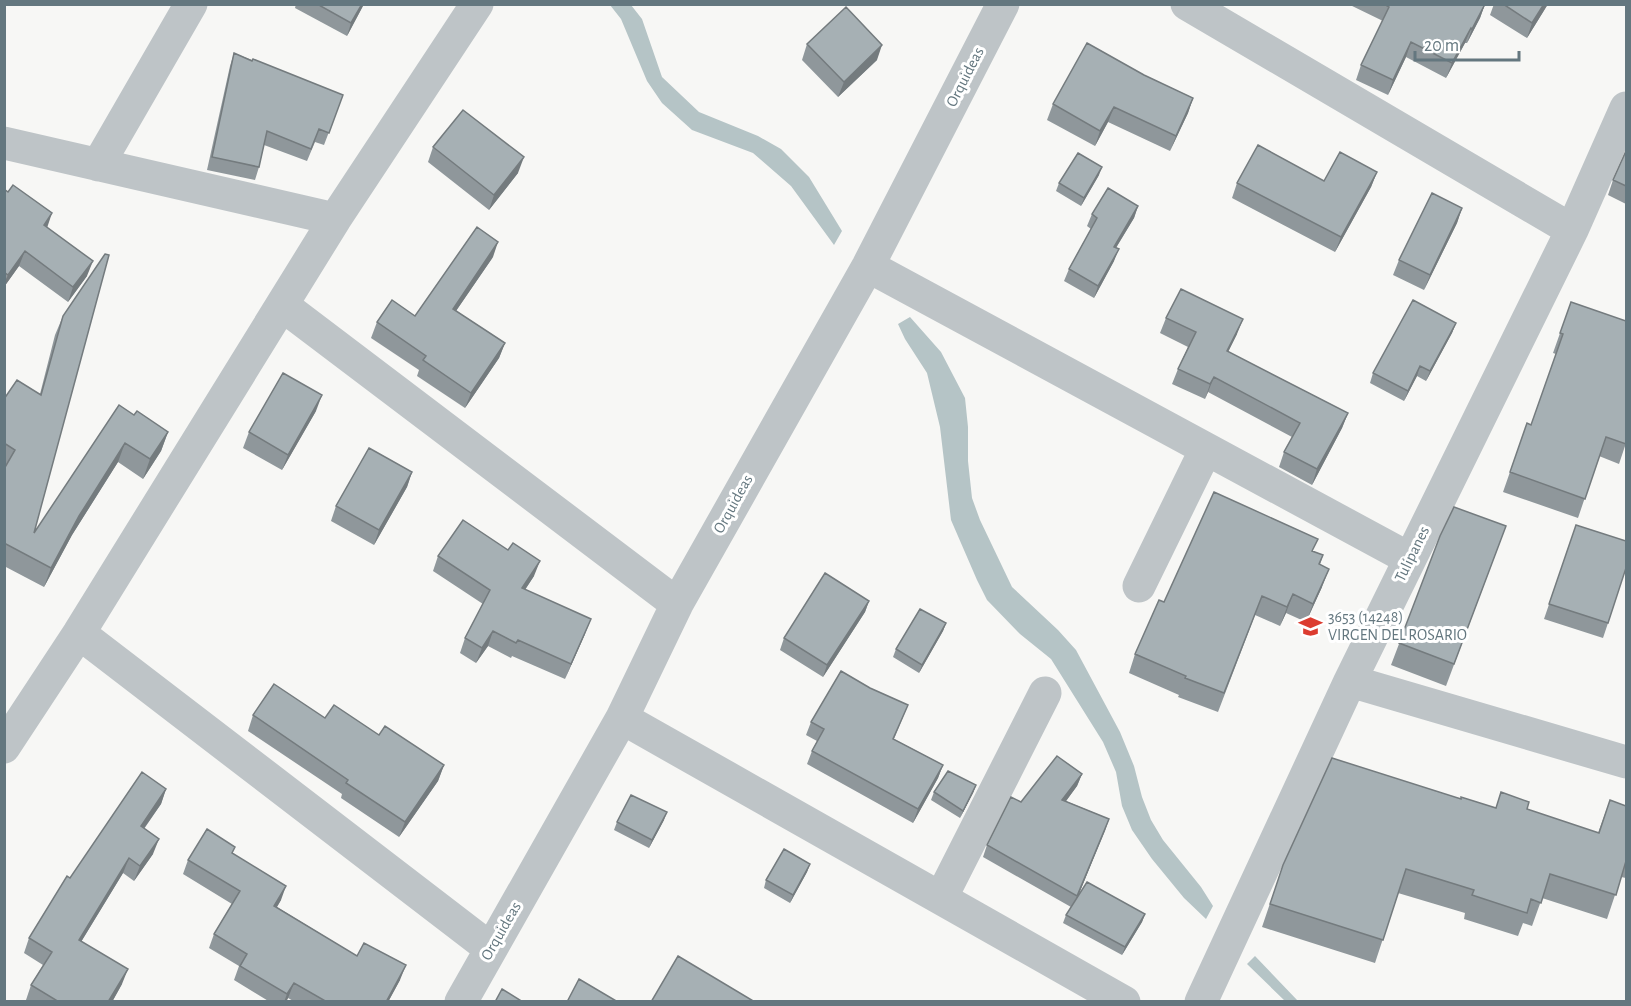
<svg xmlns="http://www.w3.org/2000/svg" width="1631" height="1006" viewBox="0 0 1631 1006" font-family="'Alegreya Sans',sans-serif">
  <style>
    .water { fill: #b5c4c6 }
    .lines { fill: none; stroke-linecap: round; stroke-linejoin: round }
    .minor { stroke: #bec4c7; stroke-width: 33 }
    .wall { fill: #8f979b }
    .shaded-wall { fill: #747b7e }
    .building { fill: #a6b0b4; stroke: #747b7e; stroke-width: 1.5 }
    .labels { text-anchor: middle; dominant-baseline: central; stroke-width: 6; stroke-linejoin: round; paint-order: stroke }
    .street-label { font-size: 16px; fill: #64777f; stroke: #fff }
    .poi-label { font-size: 16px; fill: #64777f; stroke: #fff; text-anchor: start }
  </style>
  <rect width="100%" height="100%" fill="#f7f7f5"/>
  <!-- water -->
  <path class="water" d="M610,5H631L642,19L662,77L699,112L758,136L781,149L809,177L842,231L834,245L791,186L753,153L692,130L662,103L647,81L621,19Z
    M910,317L941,352L965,398L968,427V461L972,498L980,520L1012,587L1058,630L1076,650L1120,732L1134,766L1142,797L1151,820L1163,840L1201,887L1213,906L1206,919L1184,898L1152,859L1132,830L1122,806L1116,772L1103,742L1051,659L1020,634L987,600L977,580L951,520L940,427L927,373L905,339L898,324Z
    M1255,956L1298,1001H1285L1247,964Z"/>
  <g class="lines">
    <!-- minor -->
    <path class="minor" d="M1187,4L1572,230
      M4,143L335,219
      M98,165L191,4
      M868,266L1410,559
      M282,305L677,604
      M1139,586L1206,449
      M79,633L491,949
      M1350,681L1626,762
      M622,718L1124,1002
      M4,747L79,633L335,219L477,4
      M941,898L1045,693
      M461,1002L622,718L677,604L868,266L1003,4
      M1201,1002L1350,681L1572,230L1626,108"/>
  </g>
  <!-- wall -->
  <path class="wall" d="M296,4H364L347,36L295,8Z
    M1348,4H1485L1480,18L1467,43H1465L1446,78L1406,57L1388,95L1356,80L1361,65L1383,21Z
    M1494,4H1548L1527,38L1490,15Z
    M807,44L877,60L838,97L802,60Z
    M234,53L343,95L324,145L315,142L307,161L264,145L259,167L255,180L207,170L230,66Z
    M1144,75L1193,98L1188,113L1170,151L1108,122L1095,146L1047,120L1053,104Z
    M433,147L518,173L489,210L428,162Z
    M1626,151V204L1608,195L1613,180Z
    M1377,172L1371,187L1335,252L1232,198L1237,183L1324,181Z
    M1099,175L1081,206L1056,191L1059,183Z
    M4,189L47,228L87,276L68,302L19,266L4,287Z
    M1138,206L1134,218L1116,248L1114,261L1094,298L1064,281L1069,269L1091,229L1087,226L1092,214Z
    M1462,208L1457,223L1424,290L1393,275L1399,260Z
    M493,257L456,311L505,343L499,358L465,408L417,376L419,370L371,338L377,322L415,316Z
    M1571,302L1626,443L1619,464L1599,456L1578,518L1503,492L1527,423L1531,425L1556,354L1553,353Z
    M63,316L34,533L134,415L168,432L161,451L143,479L118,462L72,535L44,587L4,566V469L5,468L4,467V399L40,394L55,335Z
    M1166,318L1237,334L1228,352L1348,413L1342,428L1312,485L1279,467L1284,452L1292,437L1208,392L1205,399L1172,384L1178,369L1188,347L1160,333Z
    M1456,323L1452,333L1426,381L1417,376L1404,401L1370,383L1373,373Z
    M316,411L282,470L243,448L249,432Z
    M412,472L407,487L374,545L331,521L336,506Z
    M1506,526L1446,686L1391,665L1440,536Z
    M1571,540L1608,623L1603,638L1544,619Z
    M1313,551L1323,555L1320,565L1322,587L1306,622L1286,613L1280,626L1255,615L1218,712L1178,697L1179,695L1129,673L1135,654L1164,602Z
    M438,556L534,576L525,590L585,634L565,679L512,656L511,658L488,646L476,663L460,653L465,638L483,604L433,571Z
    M869,601L865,612L823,677L780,650L784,638Z
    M946,623L943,631L919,673L893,657L896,649Z
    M870,688L908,705L894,739L943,765L938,778L913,823L807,764L812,751L817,741L806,735L811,722Z
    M253,715L325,718L379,735L444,765L438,781L399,837L341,798L342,794L248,731Z
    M1082,774L1077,786L1066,801L1109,819L1077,899L1145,914L1142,922L1122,955L1063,923L1066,915L1071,907L983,857L987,845L1021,802Z
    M976,785L973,793L960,818L931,800L934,792Z
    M166,789L161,804L144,829L153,854L134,881L123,873L81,942L122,984L112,1002H29L26,1000L31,985L43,965L24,953L29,938L70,878Z
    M1501,792L1527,809L1598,833L1610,800L1626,806V878L1621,877L1607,919L1542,898L1532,926L1523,923L1518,936L1464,919L1465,913L1398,893L1375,963L1262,927L1283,865L1461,799L1496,808Z
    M664,820L649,848L614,830L617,822Z
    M233,854L281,900L277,907L357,956L400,980L388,1002H295L288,998L286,1002H270L234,980L239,966L209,948L214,934L232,904L183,874L188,860Z
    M810,864L807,872L790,903L764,888L766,880Z"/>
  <!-- shaded-wall -->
  <path class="shaded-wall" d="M362,4H364L347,36L351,23Z
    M1485,4L1480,18L1467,43L1472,29Z
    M1544,4H1548L1527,38L1532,23Z
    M1471,28L1465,43L1446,78L1452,63Z
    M1411,42L1406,57L1388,95L1393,80Z
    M882,45L877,60L838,97L844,82Z
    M1193,98L1188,113L1170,151L1176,136Z
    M1114,107L1108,122L1095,146L1100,131Z
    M524,157L518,173L489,210L494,195Z
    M1102,167L1099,175L1081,206L1084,198Z
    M1377,172L1371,187L1335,252L1341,237Z
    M1138,206L1134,218L1109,259L1114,247Z
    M1462,208L1457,223L1424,290L1430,275Z
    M52,213L47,228L44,225Z
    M498,242L493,257L447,324L453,309Z
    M1119,249L1114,261L1094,298L1098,286Z
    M25,251L19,266L4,287V283L8,275Z
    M93,261L87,276L68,302L73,287Z
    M1243,319L1237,334L1221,366L1227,351Z
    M1456,323L1452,333L1426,381L1430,371Z
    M505,343L499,358L465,408L471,393Z
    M1420,366L1417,376L1404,401L1408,391Z
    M1214,377L1208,392L1205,399L1210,384Z
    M322,395L316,411L282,470L288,455Z
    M1348,413L1342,428L1312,485L1317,469Z
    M168,432L161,451L143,479L150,459Z
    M125,443L118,462L72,535L44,587L51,568L79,516Z
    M412,472L407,487L374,545L379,530Z
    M540,561L534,576L516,603L522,588Z
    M1329,569L1322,587L1306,622L1313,604Z
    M1293,594L1286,613L1280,626L1287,607Z
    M869,601L865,612L823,677L827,665Z
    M591,619L585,634L565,679L571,664Z
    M946,623L943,631L919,673L922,665Z
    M493,631L488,646L476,663L482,648Z
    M444,765L438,781L399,837L405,822Z
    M943,765L938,778L913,823L918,809Z
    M1082,774L1077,786L1058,812L1062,800Z
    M976,785L973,793L960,818L963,811Z
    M166,789L161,804L135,841L141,826Z
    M667,812L664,820L649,848L652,840Z
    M1109,819L1105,831L1073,908L1077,896Z
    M159,839L153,854L134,881L140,866Z
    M129,858L123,873L73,955L79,940Z
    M810,864L807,872L790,903L793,895Z
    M286,886L281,900L269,920L274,906Z
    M1145,914L1142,922L1122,955L1125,947Z
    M406,965L400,980L388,1002H386Z
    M128,969L122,984L112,1002H108Z
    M294,983L288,998L286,1002H284L287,994Z"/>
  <!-- building -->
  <path class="building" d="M317,4H362L351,23Z
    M1384,4H1485L1472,29L1471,28L1452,63L1411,42L1393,80L1361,65L1389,7Z
    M1503,4H1544L1532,23Z
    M846,7L882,45L844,82L807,44Z
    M1087,43L1144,75L1193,98L1176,136L1114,107L1100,131L1053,104Z
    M234,53L252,61L253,59L343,95L329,133L319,129L311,149L267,131L259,167L212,157Z
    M463,110L524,157L494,195L433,147Z
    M1258,145L1324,181L1340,152L1377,172L1341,237L1237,183Z
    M1626,151V186L1613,180Z
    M1078,153L1102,167L1084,198L1059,183Z
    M13,185L52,213L44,225L93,261L73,287L25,251L8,275L4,272V189L8,192Z
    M1108,188L1138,206L1114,247L1119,249L1098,286L1069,269L1097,218L1092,214Z
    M1432,193L1462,208L1430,275L1399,260Z
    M477,227L498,242L453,309L505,343L471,393L423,360L426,356L377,322L392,300L415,316Z
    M105,254L109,255L34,533L119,405L134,415L137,411L168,432L150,459L125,443L79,516L51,568L4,543V469L15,450L4,443V399L17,380L41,395L63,316Z
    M1181,289L1243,319L1227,351L1348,413L1317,469L1284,452L1300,423L1214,377L1210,384L1178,369L1196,332L1166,318Z
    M1413,300L1456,323L1430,371L1420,366L1408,391L1373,373Z
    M1571,302L1626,321V444L1606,437L1585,499L1510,472L1527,423L1531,425L1563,334L1560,333Z
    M283,373L322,395L288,455L249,432Z
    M369,448L412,472L379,530L336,506Z
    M1214,492L1318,539L1312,551L1323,555L1319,564L1329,569L1313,604L1293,594L1287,607L1262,596L1224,693L1185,678L1186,676L1135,654L1159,600L1164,602Z
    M1454,507L1506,526L1454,664L1399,643L1440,536Z
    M463,520L508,550L513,543L540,561L522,588L591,619L571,664L518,640L516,643L493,631L482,648L465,638L490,590L438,556Z
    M1576,525L1626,541V568L1608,623L1549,604Z
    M825,573L869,601L827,665L784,638Z
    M920,609L946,623L922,665L896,649Z
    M841,671L870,688L908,705L893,739L943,765L918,809L812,751L824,729L811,722Z
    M274,684L325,718L334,705L379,735L385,726L444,765L405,822L346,783L348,780L253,715Z
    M1057,756L1082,774L1062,800L1109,819L1077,896L987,845L1011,797L1021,802Z
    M1332,758L1461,799V797L1496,808L1501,792L1529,802L1527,809L1599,833L1610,800L1626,806V861L1616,895L1550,874L1541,903L1531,899L1527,913L1472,895L1474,890L1406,869L1383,940L1270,904L1283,865Z
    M948,771L976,785L963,811L934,792Z
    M142,772L166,789L141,826L159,839L140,866L129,858L79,940L128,969L108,1002H59L31,985L52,952L29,938L67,876L70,878Z
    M631,795L667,812L652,840L617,822Z
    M207,829L235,847L232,853L286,886L274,906L357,956L364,943L406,965L386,1002H327L294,983L287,994L240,966L247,954L214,934L240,891L188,860Z
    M784,849L810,864L793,895L766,880Z
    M1087,882L1145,914L1125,947L1066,915Z
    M678,956L755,1002H651Z
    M579,979L618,1002H567Z
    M502,989L523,1002H495Z"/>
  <!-- icons -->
  <defs>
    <symbol id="school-bare" viewBox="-9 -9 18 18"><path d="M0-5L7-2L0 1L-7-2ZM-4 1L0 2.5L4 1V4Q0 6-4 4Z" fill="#dc3c30" stroke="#fff" stroke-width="2.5" paint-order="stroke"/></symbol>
  </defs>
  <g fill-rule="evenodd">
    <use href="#school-bare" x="1294" y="610" width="33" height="33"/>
  </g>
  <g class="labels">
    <!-- street labels -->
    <g class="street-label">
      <text transform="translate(965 77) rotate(-63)">Orquideas</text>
      <text transform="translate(733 504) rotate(-61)">Orquideas</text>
      <text transform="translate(1412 554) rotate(-64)">Tulipanes</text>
      <text transform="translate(501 931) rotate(-60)">Orquideas</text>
    </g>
    <!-- poi labels -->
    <g class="poi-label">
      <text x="1328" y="617">3653 (14248)<tspan x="1328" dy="18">VIRGEN DEL ROSARIO</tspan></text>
    </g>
  </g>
  <!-- border -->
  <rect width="1631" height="1006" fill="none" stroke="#64777f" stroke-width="12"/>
  <!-- scale -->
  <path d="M1415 51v9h104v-9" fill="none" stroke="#64777f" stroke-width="3"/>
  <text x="1424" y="51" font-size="18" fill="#64777f" stroke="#ffffff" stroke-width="4.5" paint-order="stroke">20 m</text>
</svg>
